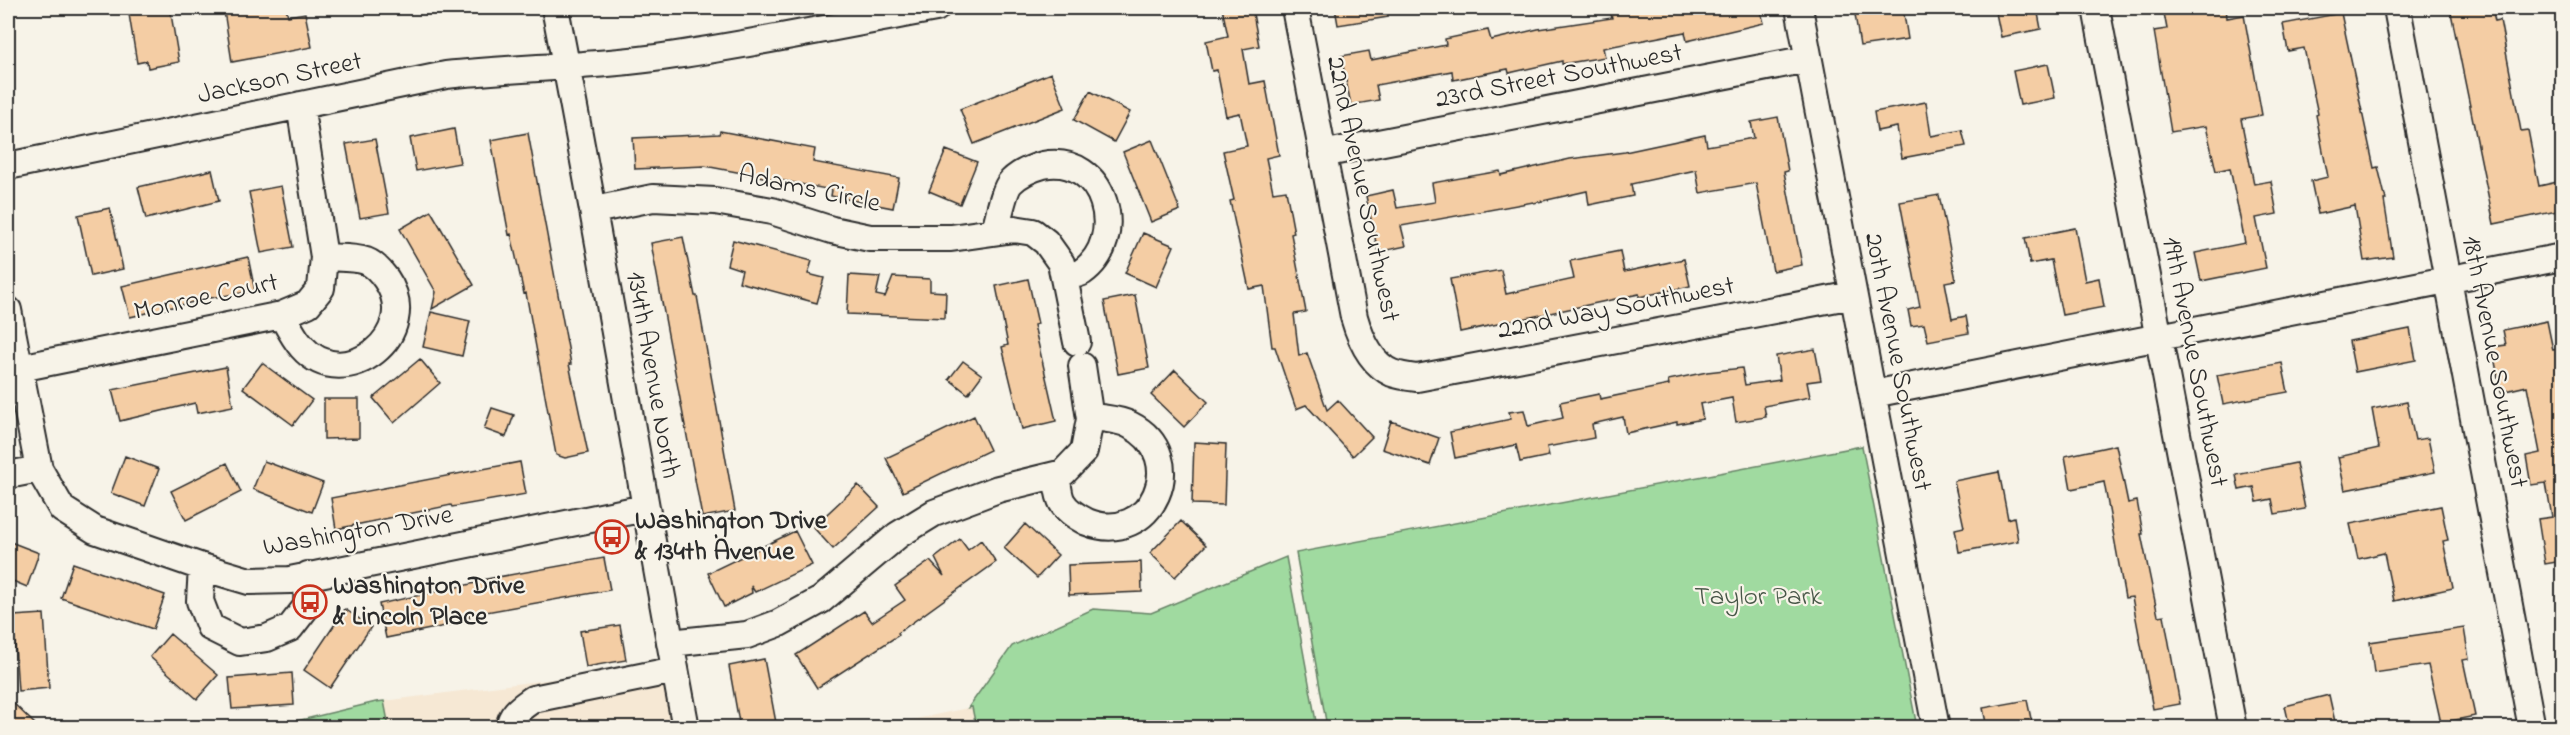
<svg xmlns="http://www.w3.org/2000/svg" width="2570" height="735" viewBox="0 0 2570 735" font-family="'Indie Flower',sans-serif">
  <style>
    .built { fill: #f6e8d4 }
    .green { fill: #a0daa0; stroke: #668266; stroke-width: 1.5 }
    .building { fill: #f4cda4; stroke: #2b2b2b; stroke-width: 1.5 }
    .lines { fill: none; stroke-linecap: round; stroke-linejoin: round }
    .minor-casing { stroke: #2b2b2b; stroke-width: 30 }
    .minor { stroke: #f7f3e8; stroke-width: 26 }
    .labels { text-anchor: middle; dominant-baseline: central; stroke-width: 4.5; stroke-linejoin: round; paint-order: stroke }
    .street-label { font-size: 27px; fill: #2b2b2b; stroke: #f7f3e8 }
    .poi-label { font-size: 27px; font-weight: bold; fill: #2b2b2b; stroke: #f7f3e8; text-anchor: start }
    .park-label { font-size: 27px; fill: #485748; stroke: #f7f3e8 }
  </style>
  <rect width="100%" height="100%" fill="#f7f3e8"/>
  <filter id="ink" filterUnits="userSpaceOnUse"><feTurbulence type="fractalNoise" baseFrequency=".0167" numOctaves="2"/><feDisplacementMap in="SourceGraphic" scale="12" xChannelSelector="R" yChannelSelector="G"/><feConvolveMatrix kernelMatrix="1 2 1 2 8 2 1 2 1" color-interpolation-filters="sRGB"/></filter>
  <g filter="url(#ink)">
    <!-- built -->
    <path class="built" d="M662,665L674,727H389L384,701Z
      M972,707L976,727L874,728Z"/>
    <!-- green -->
    <path class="green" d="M1862,446L1917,727H1327L1296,553Z
      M1286,557L1317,727H976L972,707L968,708L1012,646L1093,609L1151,613Z
      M384,701L389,727H272L376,702Z"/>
    <!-- building -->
    <path class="building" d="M128,8H170L179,62L148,68L147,61L137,63Z
      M245,8H286L288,16L305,13L312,47L232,62L224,11Z
      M1222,8H1252L1259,46L1243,49L1249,84L1265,81L1279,155L1266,158L1273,192L1286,190L1294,233L1291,234L1306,312L1294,314L1299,356L1307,353L1327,410L1338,400L1372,437L1353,456L1306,405L1296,409L1275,347H1272L1264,286L1249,289L1230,201L1234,200L1223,151L1247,146L1240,113L1226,116L1217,70L1212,71L1206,41L1228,36Z
      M1335,8H1388V17L1338,25Z
      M1644,8H1760L1764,23L1687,41L1685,32L1603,48L1605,57L1562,64V61L1509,73L1508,69L1453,80L1452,71L1376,85L1379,100L1351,105L1341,56L1369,51L1371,60L1446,45L1445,39L1488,30L1491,40L1538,29L1612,18L1611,14Z
      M1854,8H1903L1908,39L1860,46Z
      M1995,8H2037L2041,29L2001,37Z
      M2163,8H2226L2227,18L2244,15L2262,115L2241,119L2254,184L2271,181L2277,214L2256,218L2266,268L2201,281L2195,253L2245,243L2230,168L2216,171L2206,126L2171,132L2154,31L2167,29Z
      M2450,8H2492L2495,21L2500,20L2521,131L2528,130L2539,186L2562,181V210L2494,224Z
      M2341,13L2374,168L2378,167L2386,200H2384L2393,257L2364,261L2355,206L2318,214L2311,181L2328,177L2316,115L2318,114L2304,48L2288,51L2283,24Z
      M2048,64L2055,98L2020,105L2013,71Z
      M1051,73L1065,108L974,144L960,109Z
      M1090,91L1130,112L1114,142L1074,120Z
      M1926,102L1931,136L1962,130L1966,146L1902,158L1897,127L1877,131L1874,112Z
      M1778,117L1788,171L1784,172L1802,265L1773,271L1756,183L1700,193L1696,170L1631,184L1633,196L1589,205L1587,191L1534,203L1533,202L1401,226L1406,246L1378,252L1366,196L1393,190L1397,208L1435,202L1432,183L1500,171L1501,175L1570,159L1625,152L1705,135L1707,146L1754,138L1751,122Z
      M454,129L460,163L416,171L410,138Z
      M720,131L815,149L813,162L899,178L893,208L831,196L832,190L705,166L635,169L633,138L719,134Z
      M528,133L571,364H569L588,453L565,458L556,455L526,293L524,294L511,234L509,235L491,140Z
      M375,139L389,213L360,218L346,144Z
      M1152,140L1180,210L1151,222L1123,152Z
      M946,150L977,162L960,204L929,191Z
      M212,170L219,201L146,219L138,187Z
      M281,186L293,247L261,253L249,192Z
      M1939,195L1956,280L1945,282L1952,319L1966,316L1969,333L1928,341L1924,324L1911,326L1908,310L1920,307L1900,202Z
      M110,208L123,269L91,276L78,215Z
      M431,211L474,285L432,309L436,292L400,229Z
      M2075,228L2085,281L2099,278L2104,307L2062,315L2051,260L2030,264L2025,238Z
      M1143,233L1174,246L1156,287L1125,273Z
      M683,237L695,296H697L735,511L702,517L651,243Z
      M733,240L812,261L808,274L824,278L817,303L739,282L742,270L727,265Z
      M1620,251L1624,272L1684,259L1690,286L1639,297V294L1460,332L1450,279L1501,270L1506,294L1574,279L1570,261Z
      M248,257L255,291L210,298L130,317L122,286Z
      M849,275L880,277L876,295L885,297L893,277L930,279V291L946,292L945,318L847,314Z
      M1028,279L1038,324L1034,325L1056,421L1022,429L1002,347L1008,345L996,286Z
      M1135,295L1149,368L1118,374L1104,301Z
      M431,312L470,321L462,356L423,347Z
      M2547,321L2553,350L2562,348V561L2545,564L2538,519L2552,517L2546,483L2531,485L2526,456L2540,453L2527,386L2501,392L2492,347L2506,345L2503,330Z
      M2410,329L2416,360L2355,372L2349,341Z
      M1815,349L1821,380L1807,382L1810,397L1764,406L1766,417L1736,422L1732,398L1700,404L1703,419L1677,424V422L1626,433L1623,417L1592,424L1594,438L1547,447L1549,456L1520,462L1516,445L1455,458L1450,432L1511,419L1509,412L1524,410L1528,426L1563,418L1560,402L1599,394L1600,399L1669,385L1668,380L1707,372L1742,368L1745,385L1780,380L1776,356Z
      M420,359L440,383L394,423L373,398Z
      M963,361L982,375L968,394L949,379Z
      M262,363L312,400L293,425L243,388Z
      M2282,363L2288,392L2223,404L2217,375Z
      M226,367L233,406L197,413L195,403L120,421L112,390Z
      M1175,370L1208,402L1184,427L1151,395Z
      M324,399H359V438L324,439Z
      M2407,402L2415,440L2428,438L2435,472L2345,490L2338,457L2379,448L2372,409Z
      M492,408L514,415L506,437L484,429Z
      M974,416L990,450L903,492L886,458Z
      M1391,421L1439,438L1430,465L1382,449Z
      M1194,442L1226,444L1224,505L1192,504Z
      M2116,445L2128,503L2137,501L2143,534H2141L2158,616L2164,615L2180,704L2153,709L2132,597L2125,598L2104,482L2071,489L2065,456Z
      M125,456L159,469L145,506L111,493Z
      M264,461L323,483L312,512L253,489Z
      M520,462L526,494L452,507L451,505L336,529L331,498Z
      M227,463L241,492L186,520L171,491Z
      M2296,463L2305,509L2275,514L2272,499L2257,502L2254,487L2239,490L2236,475Z
      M1999,472L2008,519L2014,517L2018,541L1959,552L1955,529L1964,527L1954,481Z
      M858,485L879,507L833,549L813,527Z
      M2441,506L2448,540L2443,541L2453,588L2394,601L2384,553L2358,559L2350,524Z
      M1181,521L1206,545L1175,577L1150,553Z
      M1025,524L1058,555L1037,578L1004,548Z
      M795,531L812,565L755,592L751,586L752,593L724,607L708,573Z
      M960,539L968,550L981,540L996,562L898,633L899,635L817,688L796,655L864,611L872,622L905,600L895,586L930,561L944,576L935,558Z
      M8,541L39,553L27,587L8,579Z
      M604,558L610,590L469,615L470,621L386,638L379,604L476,583V581Z
      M1141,562L1142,592L1069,595L1068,565Z
      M73,563L165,595L153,629L61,598Z
      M345,609L371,627L330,688L304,670Z
      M44,614L49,688L18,691L13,616Z
      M620,625L626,660L586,667L580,631Z
      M2464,628L2469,659L2463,660L2475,716L2441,723L2428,665L2374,673L2370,642Z
      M170,634L218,675L197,699L150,657Z
      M764,659L777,728H740L729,666Z
      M292,673L294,705L232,709L229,678Z
      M2329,695L2335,722L2310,728H2290L2285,706Z
      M8,698L39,728H8Z
      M2027,700L2033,728H1987L1983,708Z"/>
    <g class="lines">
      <defs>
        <path id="minor" d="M555,8C602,247 641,488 686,728
          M1295,8L1354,317C1360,338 1371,364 1392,373C1400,376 1409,377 1417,378L1853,295
          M1799,8L1936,728
          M2096,8L2233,728
          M2397,8L2532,728
          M1322,154L1808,59
          M8,166L446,75C523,67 600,67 676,55C763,42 849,24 936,8
          M594,210L653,198L715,201L772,211L832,230L870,238H951L1014,229L1033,232L1046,242L1061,263L1077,342
          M995,230C998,220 1004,189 1011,182C1019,174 1032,168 1043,165C1105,153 1129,239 1082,272C1077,275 1069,275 1064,277
          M8,310L39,469
          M282,315C288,326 294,338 302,347C345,396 424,333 386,279C381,272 374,264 366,261C354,257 337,258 324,257
          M20,368L282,315L308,304L321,288L324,257L300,105
          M1873,394L2562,257
          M8,475L39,469L62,509L95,530L202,567L249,581L290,580L645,508
          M1056,475C1058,483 1058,495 1062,502C1067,511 1079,518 1087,522C1152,548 1192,456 1130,425C1119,419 1102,419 1090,416
          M202,567L200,601L210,627L240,642L267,638L290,628L307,606L308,575
          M670,643L747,635L779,623L821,600L898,535L934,513L998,489L1063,473L1084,451L1090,419L1082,366
          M509,728C511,713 522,707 533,699L675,670"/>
      </defs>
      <!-- minor casing -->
      <use href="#minor" class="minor-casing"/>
      <!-- minor -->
      <use href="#minor" class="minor"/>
    </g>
  </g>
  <!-- icons -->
  <defs>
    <symbol id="bus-ring" viewBox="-11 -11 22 22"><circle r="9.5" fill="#f7f3e8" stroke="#c8321e" stroke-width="1.5"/><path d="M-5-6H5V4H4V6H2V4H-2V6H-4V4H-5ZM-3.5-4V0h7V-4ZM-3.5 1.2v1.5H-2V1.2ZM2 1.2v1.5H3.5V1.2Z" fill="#c8321e"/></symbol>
  </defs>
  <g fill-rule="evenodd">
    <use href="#bus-ring" x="593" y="518" width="38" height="38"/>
    <use href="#bus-ring" x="291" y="583" width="38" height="38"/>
  </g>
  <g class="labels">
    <!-- street labels -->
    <g class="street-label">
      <text transform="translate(1559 77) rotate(-11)">23rd Street Southwest</text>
      <text transform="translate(280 79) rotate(-12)">Jackson Street</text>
      <text transform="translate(1362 189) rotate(78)">22nd Avenue Southwest</text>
      <text transform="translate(809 190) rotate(12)">Adams Circle</text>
      <text transform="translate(206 298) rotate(-12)">Monroe Court</text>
      <text transform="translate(1616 309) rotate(-11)">22nd Way Southwest</text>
      <text transform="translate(1897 362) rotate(79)">20th Avenue Southwest</text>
      <text transform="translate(2194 362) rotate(79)">19th Avenue Southwest</text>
      <text transform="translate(2494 362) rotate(79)">18th Avenue Southwest</text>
      <text transform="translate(652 375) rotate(80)">134th Avenue North</text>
      <text transform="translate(358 532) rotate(-10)">Washington Drive</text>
    </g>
    <!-- poi labels -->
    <g class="poi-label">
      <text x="635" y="521">Washington Drive<tspan x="635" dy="31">&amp; 134th Avenue</tspan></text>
      <text x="333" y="586">Washington Drive<tspan x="333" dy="31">&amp; Lincoln Place</tspan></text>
    </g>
    <!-- park labels -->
    <g class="park-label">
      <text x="1758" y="597">Taylor Park</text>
    </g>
  </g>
  <!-- margin -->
  <rect width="2570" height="735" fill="none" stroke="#f7f3e8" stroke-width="30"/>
  <rect x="15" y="15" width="2540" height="705" fill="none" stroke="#2b2b2b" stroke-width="2" filter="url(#ink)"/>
</svg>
